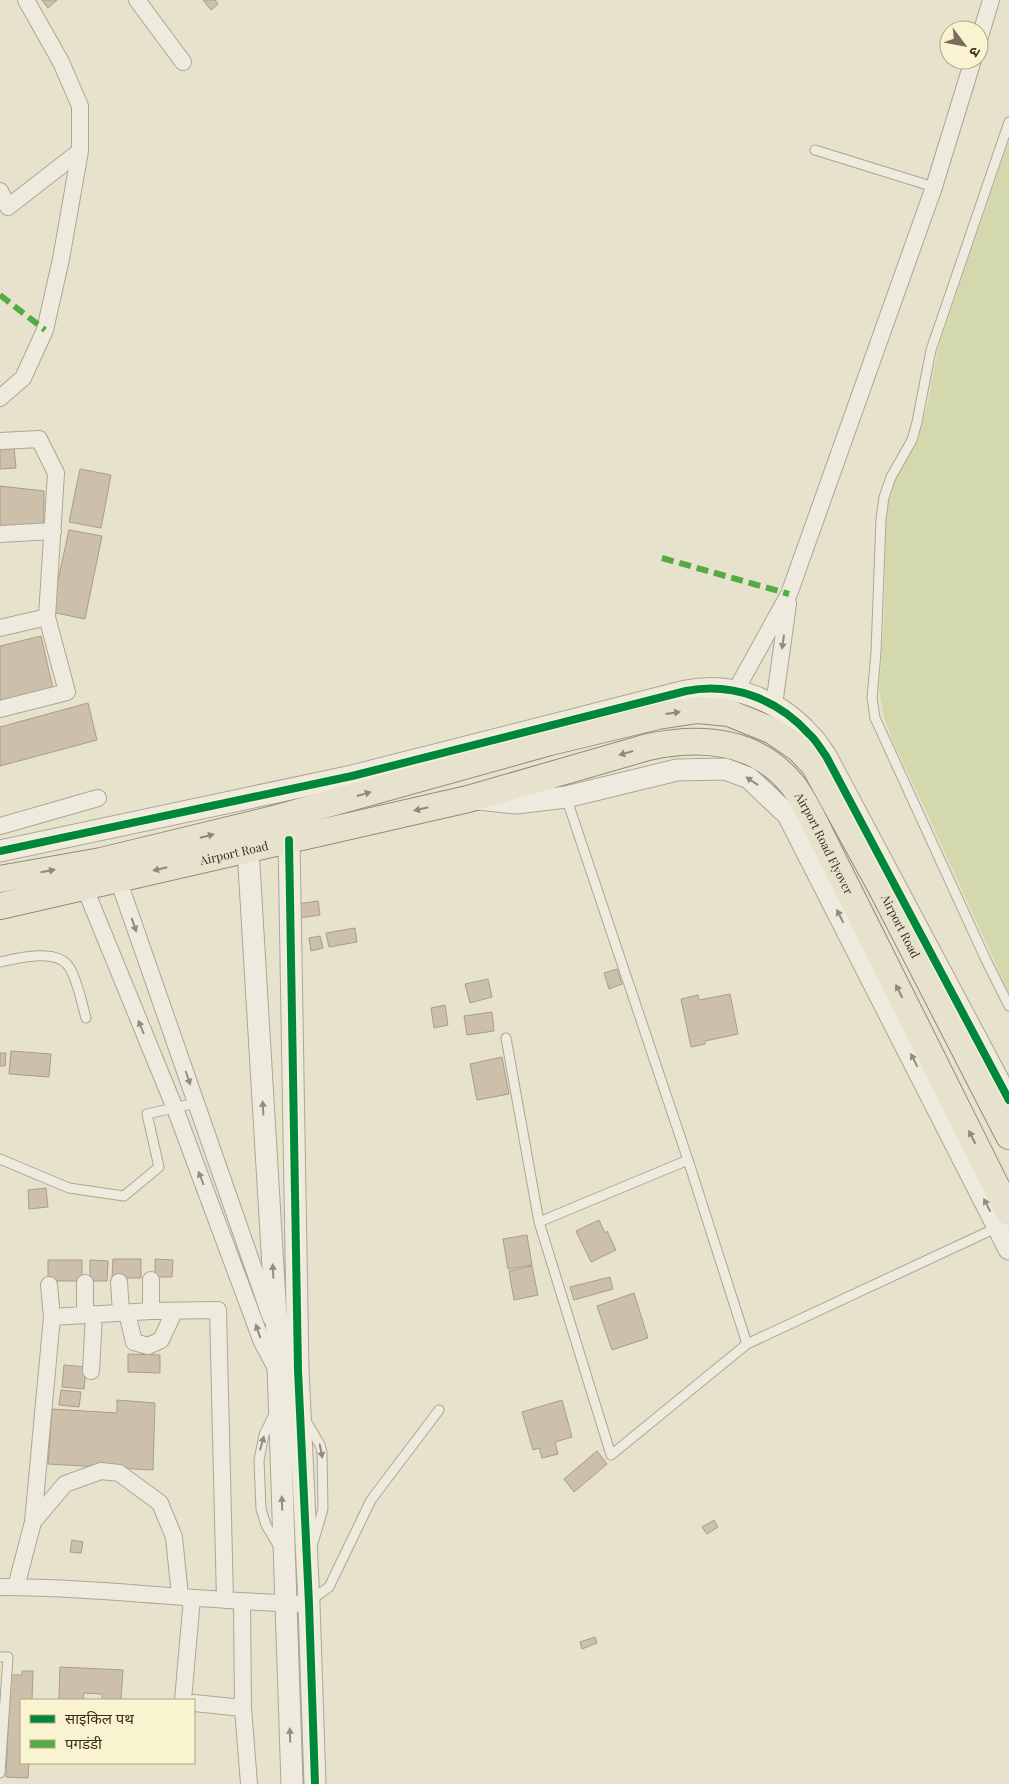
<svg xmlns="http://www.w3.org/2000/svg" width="1009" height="1784" viewBox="0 0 1009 1784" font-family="'Playfair Display','Noto Sans Devanagari',serif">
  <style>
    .green { fill: #d3d9ac }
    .building { fill: #ccc0ab; stroke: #a79d8a }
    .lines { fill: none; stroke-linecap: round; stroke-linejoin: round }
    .service-casing { stroke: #aca695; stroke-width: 11 }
    .minor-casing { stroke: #aca695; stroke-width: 18 }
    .tertiary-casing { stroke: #aca695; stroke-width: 23 }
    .primary-casing { stroke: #918b7b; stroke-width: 28 }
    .service { stroke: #eeebde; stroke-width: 9 }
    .minor { stroke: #eeebde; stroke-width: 16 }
    .tertiary { stroke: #eeebde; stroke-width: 21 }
    .primary { stroke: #e6e2ce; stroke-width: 26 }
    .quiet { stroke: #55ab43; stroke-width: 6; stroke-dasharray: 12 6; stroke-linecap: butt }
    .cycleway-casing { stroke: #f9f3d0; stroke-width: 11 }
    .cycleway { stroke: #00873e; stroke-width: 8 }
    .oneway { fill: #958d7c }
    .oneway2 { fill: #918874 }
    .labels { text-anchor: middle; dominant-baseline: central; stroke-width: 5; stroke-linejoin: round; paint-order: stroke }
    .street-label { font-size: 12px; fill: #3c2f1b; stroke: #f9f3d0 }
  </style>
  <rect width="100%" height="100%" fill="#e7e2cb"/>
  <!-- green -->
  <path class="green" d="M1009,140V993L919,796L893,742L884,717L879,691L884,618L886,524L889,501L895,480L918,439L927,406L938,348Z"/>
  <!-- building -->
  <path class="building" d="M42,0H57L48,8Z
    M203,0H215L218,4L211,10Z
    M14,447L16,468L0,469V448Z
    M80,469L111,475L101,528L69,522Z
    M0,486L44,491V524L0,527Z
    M69,530L102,536L85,619L51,612Z
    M41,636L54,693L0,706V646Z
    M88,703L97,740L0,766V727Z
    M318,901L320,915L299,918L297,904Z
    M355,928L357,942L329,947L326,933Z
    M320,936L323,948L311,951L309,938Z
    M617,969L622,984L609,989L604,973Z
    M488,979L492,997L470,1003L465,984Z
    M730,994L738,1034L705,1041V1044L691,1047L681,999L698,995L699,1000Z
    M445,1005L448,1025L434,1028L431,1008Z
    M492,1012L494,1031L467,1035L464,1016Z
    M11,1051L51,1054L49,1077L9,1074Z
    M0,1053H6L5,1066H0Z
    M502,1057L509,1094L477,1100L470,1064Z
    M46,1188L48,1207L29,1209L28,1190Z
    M599,1220L605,1233L607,1231L616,1250L591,1262L576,1231Z
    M527,1235L532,1265L508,1269L503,1239Z
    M113,1259H141V1278H112Z
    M155,1259L173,1260L172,1277H155Z
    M48,1260H82V1281H48Z
    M90,1260L108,1261L107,1281H90Z
    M532,1266L538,1295L514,1300L509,1271Z
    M610,1277L613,1289L574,1300L570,1287Z
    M634,1293L648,1338L612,1350L597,1306Z
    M128,1354L160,1355V1373L128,1372Z
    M64,1365L86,1367L84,1389L62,1387Z
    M61,1390L81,1392L79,1407L59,1405Z
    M117,1400L155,1403L153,1470L48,1464L52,1409L117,1413Z
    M562,1400L572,1437L555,1442L558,1454L542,1458L539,1448L533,1450L522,1412Z
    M597,1451L607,1464L574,1492L564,1479Z
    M714,1520L718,1527L707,1534L702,1527Z
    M72,1540L83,1542L81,1553L70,1552Z
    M595,1637L597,1643L582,1649L580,1642Z
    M60,1667L123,1670L121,1700H102V1694L84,1693L83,1700H59Z
    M22,1671H33L32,1700H21V1763H29L28,1778L6,1777L10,1675H22Z"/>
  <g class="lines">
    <defs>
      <path id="service" d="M1009,122L931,350L917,422L912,440L891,477L884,497L881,519L876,652L872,698L875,718L986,960L1009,1006
        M815,150L934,187
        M566,797L688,1160L747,1344
        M0,962C18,958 57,948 69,967C77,978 82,1004 86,1018
        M506,1038L539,1222L611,1455L747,1344L998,1227
        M0,1159L69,1188L124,1196L159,1167L147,1114L196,1103
        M539,1222L688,1160
        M274,1414L264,1435L259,1460L261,1509L266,1525L279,1547
        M305,1419L320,1445L322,1452L323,1509L313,1543
        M311,1600L329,1587L371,1500L439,1410
        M0,1657H8L0,1773"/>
      <path id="minor" d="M137,0L183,62
        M979,40L991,0
        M0,191L8,207L80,151
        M0,398L23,378L45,330L61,259L80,151V106L61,62L26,0
        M0,441L39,439L56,473L47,617L67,692L0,709
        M0,534L53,531
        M0,628L47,617
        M736,690L789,594L934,187L973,60
        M774,705L788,604
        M0,826L98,798
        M118,879L271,1318
        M84,886L176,1111L262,1342L277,1370
        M119,1282L121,1313
        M151,1311V1280
        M127,1313L134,1342L148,1346L161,1340L174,1312
        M85,1314V1283
        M52,1317L151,1311L218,1310L225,1600
        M91,1371L94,1314
        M33,1522L52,1317L49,1285
        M0,1587C103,1587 206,1602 309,1604
        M16,1587L33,1522L65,1484L101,1471L119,1473L160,1503L174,1537L180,1596
        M242,1602L243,1708L249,1784
        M183,1700L192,1598
        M194,1703L243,1708"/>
      <path id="tertiary" d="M478,799L516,803L566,797L677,770L725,769L749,778L788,815L1009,1249
        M289,840L298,1370L309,1604L315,1784
        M248,849L277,1334L292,1784
        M0,851L352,776L686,691C732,682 778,699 809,734C816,740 820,748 826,756L1009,1100"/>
      <g id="primary">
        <path id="s1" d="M0,879L101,861L270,820L550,742L658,716L698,710L729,713L773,731L799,749L814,765L882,889L1009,1136"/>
        <path id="s2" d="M0,906L468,799L648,747C701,736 754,739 791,783C799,792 804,803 810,813L1009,1212"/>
      </g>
    </defs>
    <!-- service casing -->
    <use href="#service" class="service-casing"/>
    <!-- minor casing -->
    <use href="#minor" class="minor-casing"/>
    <!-- tertiary casing -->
    <use href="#tertiary" class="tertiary-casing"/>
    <!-- primary casing -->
    <use href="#primary" class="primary-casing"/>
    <!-- service -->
    <use href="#service" class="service"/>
    <!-- minor -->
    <use href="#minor" class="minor"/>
    <!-- tertiary -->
    <use href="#tertiary" class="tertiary"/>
    <!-- primary -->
    <use href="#primary" class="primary"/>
    <!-- quiet -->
    <path class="quiet" d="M0,295L45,330
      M662,558L789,594"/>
    <defs>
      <path id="cycleway" d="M289,840L298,1370L309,1604L315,1784
        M0,851L352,776L686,691C732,682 778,699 809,734C816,740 820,748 826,756L1009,1100"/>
    </defs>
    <!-- cycleway casing -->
    <use href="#cycleway" class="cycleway-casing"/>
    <!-- cycleway -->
    <use href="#cycleway" class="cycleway"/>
  </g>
  <!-- one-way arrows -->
  <defs><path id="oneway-solid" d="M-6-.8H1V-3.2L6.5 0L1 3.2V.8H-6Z" transform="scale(1.25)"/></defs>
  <g class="oneway">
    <use href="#oneway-solid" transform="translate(783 642) rotate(98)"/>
    <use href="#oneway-solid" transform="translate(752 781) rotate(-146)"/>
    <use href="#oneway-solid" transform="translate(840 916) rotate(-117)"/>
    <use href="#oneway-solid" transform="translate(134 925) rotate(71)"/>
    <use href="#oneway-solid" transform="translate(141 1027) rotate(-112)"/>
    <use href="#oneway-solid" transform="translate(914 1060) rotate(-117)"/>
    <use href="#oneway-solid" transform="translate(188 1078) rotate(71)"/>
    <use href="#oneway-solid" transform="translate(263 1108) rotate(-93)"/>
    <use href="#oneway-solid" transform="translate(201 1178) rotate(-111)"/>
    <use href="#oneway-solid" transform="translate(987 1205) rotate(-117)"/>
    <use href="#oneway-solid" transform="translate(273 1271) rotate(-93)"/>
    <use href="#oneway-solid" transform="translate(258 1331) rotate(-109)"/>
    <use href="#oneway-solid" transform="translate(262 1443) rotate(-74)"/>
    <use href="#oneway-solid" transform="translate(321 1451) rotate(79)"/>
    <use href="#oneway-solid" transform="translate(282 1503) rotate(-92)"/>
    <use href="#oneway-solid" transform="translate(290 1735) rotate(-92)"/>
  </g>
  <g class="oneway2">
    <use href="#oneway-solid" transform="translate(673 713) rotate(-8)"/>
    <use href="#oneway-solid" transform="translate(626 753) rotate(164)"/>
    <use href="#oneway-solid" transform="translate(364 794) rotate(-16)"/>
    <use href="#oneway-solid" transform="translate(421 809) rotate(167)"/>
    <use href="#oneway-solid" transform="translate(207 836) rotate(-14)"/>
    <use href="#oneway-solid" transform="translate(160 869) rotate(167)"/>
    <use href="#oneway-solid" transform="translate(48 871) rotate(-10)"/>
    <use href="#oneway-solid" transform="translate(899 991) rotate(-116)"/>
    <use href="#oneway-solid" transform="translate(972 1137) rotate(-116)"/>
  </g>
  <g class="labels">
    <!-- street labels -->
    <g class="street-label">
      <text stroke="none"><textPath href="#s2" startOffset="892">Airport Road Flyover</textPath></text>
      <text stroke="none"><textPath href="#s2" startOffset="240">Airport Road</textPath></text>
      <text stroke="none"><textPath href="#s1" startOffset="1034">Airport Road</textPath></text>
    </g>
  </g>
  <!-- legend -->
  <rect x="20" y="1699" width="175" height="65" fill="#f9f3d0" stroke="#ada588"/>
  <rect x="30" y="1715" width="25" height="8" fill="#00873e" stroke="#ada588"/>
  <text x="65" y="1724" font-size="15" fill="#3c2f1b">साइकिल पथ</text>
  <rect x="30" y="1740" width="25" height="8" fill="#55ab43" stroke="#ada588"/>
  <text x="65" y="1749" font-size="15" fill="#3c2f1b">पगडंडी</text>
  <!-- north arrow -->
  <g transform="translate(964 45) rotate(122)"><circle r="24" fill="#f9f3d0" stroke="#ada588"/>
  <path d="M0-4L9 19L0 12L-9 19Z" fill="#786e59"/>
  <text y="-8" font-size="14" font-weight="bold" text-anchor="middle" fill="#3c2f1b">उ</text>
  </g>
</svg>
